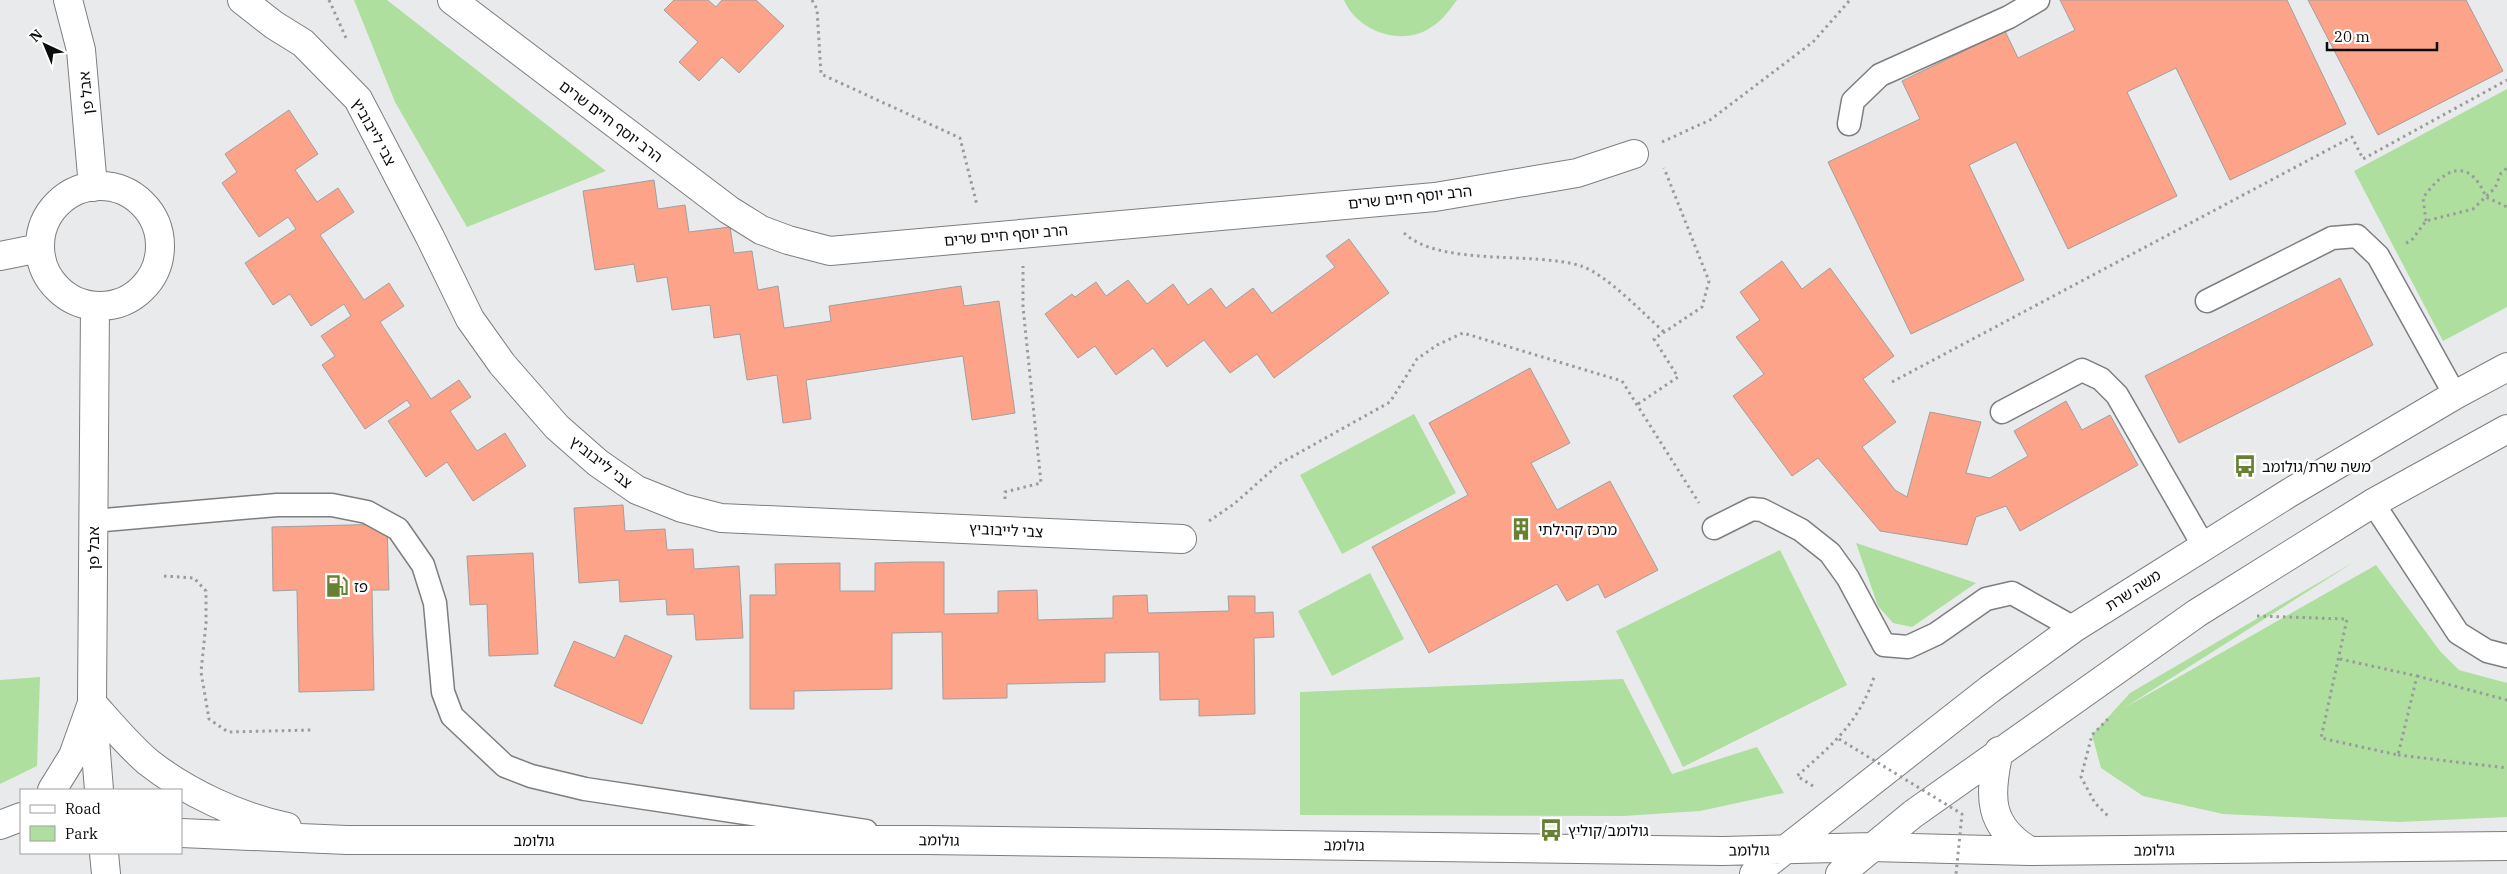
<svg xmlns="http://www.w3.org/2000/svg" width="2507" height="874" viewBox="0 0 2507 874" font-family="'IBM Plex Serif','Noto Sans Hebrew',serif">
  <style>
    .green { fill: #aedf9f }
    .building { fill: #fca389; stroke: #a29f9f }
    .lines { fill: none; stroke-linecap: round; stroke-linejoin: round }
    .lane-casing { stroke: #7d7e80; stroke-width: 25 }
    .street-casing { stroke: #7d7e80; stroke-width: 30 }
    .secondary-casing { stroke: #7d7e80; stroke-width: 30 }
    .path { stroke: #9a9b9c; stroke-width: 3; stroke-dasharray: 2.5 4; stroke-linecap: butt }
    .lane { stroke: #fff; stroke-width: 22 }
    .street { stroke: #fff; stroke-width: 28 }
    .secondary { stroke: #fff; stroke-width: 28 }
    .path-bridge { stroke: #9a9b9c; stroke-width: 3; stroke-dasharray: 2.5 4; stroke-linecap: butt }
    .labels { text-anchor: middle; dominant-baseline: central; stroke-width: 5; stroke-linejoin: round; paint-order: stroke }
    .street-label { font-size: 15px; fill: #0b0c0c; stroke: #fff }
    .poi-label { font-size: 15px; fill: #0b0c0c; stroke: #fff; text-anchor: start }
  </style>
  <rect width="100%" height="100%" fill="#e9eaec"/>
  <!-- green -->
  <path class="green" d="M354,0H387L606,171L467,227L395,102Z
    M1344,0H1457C1449,11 1442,21 1430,28C1401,47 1357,31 1344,0Z
    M2507,89V307L2443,341L2354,171Z
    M1414,414L1456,493L1342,554L1300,475Z
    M1856,543L1976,583L1912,627L1893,623L1878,606Z
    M1780,550L1847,685L1683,767L1616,631Z
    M2354,562L2124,708L2376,565L2440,651L2459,670L2507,683V817L2399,822L2223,814L2143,796L2101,768L2092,735L2130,693Z
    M1370,573L1404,639L1332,676L1298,611Z
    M40,677L37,766L0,784V680Z
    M1623,679L1672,774L1757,747L1784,793L1700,811L1623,816L1300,815V692Z"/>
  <!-- building -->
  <path class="building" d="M674,0H708L716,7L722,0H756L784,26L739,73L722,57L699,81L679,62L698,42L664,10Z
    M2060,0H2287L2346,124L2230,180L2176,68L2127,92L2177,196L2068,249L2016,142L1969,165L2024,280L1911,334L1828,162L1920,119L1902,81L2005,31L2018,58L2075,30Z
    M2308,0H2466L2503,71L2378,135Z
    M289,110L318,154L295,170L317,202L338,188L354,212L320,235L364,300L389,283L396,294L404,306L380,322L431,399L459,380L471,397L450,411L477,451L505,433L526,466L473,501L447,462L426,477L388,421L411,406L407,400L365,429L322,365L335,356L321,336L351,316L344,304L311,326L290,294L273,305L245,263L296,229L288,217L259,237L222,183L237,172L225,154Z
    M654,180L658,209L685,205L689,232L730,227L734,253L752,251L758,290L778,286L784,328L831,321L829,306L961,286L964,306L999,301L1015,413L972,420L963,356L806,380L811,419L783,423L777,375L747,380L740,334L714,338L710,305L672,310L667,277L637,282L634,264L595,270L583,191Z
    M1349,239L1389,293L1274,378L1257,354L1230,373L1204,340L1167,367L1153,348L1116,375L1095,346L1078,358L1045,314L1072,294L1075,297L1096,282L1106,296L1128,280L1147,304L1173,284L1188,305L1211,288L1226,308L1253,288L1272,313L1335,267L1326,256Z
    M1782,261L1802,289L1830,268L1894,356L1863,379L1896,422L1862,447L1895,490L1907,497L1930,412L1981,422L1966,473L1990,478L2028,456L2014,431L2066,401L2082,430L2110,415L2138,465L2020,531L2006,506L1976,517L1967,545L1880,531L1818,458L1792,476L1733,396L1764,374L1736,337L1760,320L1740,292Z
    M2340,278L2373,345L2179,443L2145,376Z
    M1530,368L1570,443L1531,463L1557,510L1610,481L1658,570L1605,598L1598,584L1567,601L1557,584L1429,653L1372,547L1468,495L1429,423Z
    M623,505L625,531L665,529L667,550L693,549L694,569L739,566L743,638L696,640L694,614L667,615L666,599L620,602L619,580L579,583L574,508Z
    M387,524L389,590H372L374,690L299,692L297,590L273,591L272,527Z
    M533,553L538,654L489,656L487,604L470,605L467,556Z
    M910,562H944V614L998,613V591L1037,590L1038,620L1113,618V596L1147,595L1148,613L1229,611L1228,596H1255V613L1273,612L1274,637L1254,638L1255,714L1199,716V699L1160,700L1159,652L1105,653V682L1007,684V698L943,699L942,632L892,633V689L794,691V709H750V595H776L775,564L840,563V591H875V563Z
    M625,635L672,656L642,724L554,686L574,641L615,658Z"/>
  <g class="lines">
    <defs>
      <path id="lane" d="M1849,124L1853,101L1880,75L2009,17L2038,0
        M2207,301L2332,238L2357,236L2378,256L2455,395
        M2002,412L2082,370L2101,379L2117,395L2203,545
        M2373,503L2458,633L2487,651L2507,656
        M93,521L277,505H332L367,512L398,529L423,565L435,603L443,692L452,716L505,766L531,776L585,789L866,831
        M1714,528L1752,509L1762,510L1801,530L1830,553L1848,578L1884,645L1908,647L1936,634L1986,599L2012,593L2074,628"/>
      <path id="street" d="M68,0L81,50L93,187
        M242,0L274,25L303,43L358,99L430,237L470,319L502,364L557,427L598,463L637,490L682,508L721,518L1182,539
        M452,0L729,210L761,230L788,240L830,251L1435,197L1577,173L1634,154
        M40 246a60 60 0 1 1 120 0a60 60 0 1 1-120 0Z
        M0,256L40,248
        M95,306L92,703L99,790"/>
      <path id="secondary" d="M92,703C110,723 127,744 148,762C186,792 239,817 287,827
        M1999,751C1989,795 1987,826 2030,851
        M52,790L73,756L92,703
        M0,825L21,817
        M181,833L347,840H926L1723,851L1871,847L2030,851L2507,846
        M104,853L106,874
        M1754,874L1990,689L2074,628L2289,493L2455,395L2507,367
        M1840,874L1913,814L2197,613L2373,503L2507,429"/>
    </defs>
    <!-- lane casing -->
    <use href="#lane" class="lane-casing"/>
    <!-- street casing -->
    <use href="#street" class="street-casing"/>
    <!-- secondary casing -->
    <use href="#secondary" class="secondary-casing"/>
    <!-- path -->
    <path class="path" d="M329,0L346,38
      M812,0L817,9L821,74L960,138L977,205
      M1662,142L1710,120L1813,42L1850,0
      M2426,221L2423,198C2444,168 2469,156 2486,197L2507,207
      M1404,233C1440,267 1534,251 1581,266C1606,274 1644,314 1664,332
      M2406,243L2411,241L2426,221L2473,209L2495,188L2501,173L2507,168
      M1892,382L2352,137L2363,159L2507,80
      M1638,404L1678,377L1654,339L1702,307L1709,281L1664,168
      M1005,499V492L1041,483L1023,307V266
      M1209,521L1234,504L1279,464L1390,402L1417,359L1437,345L1463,333L1622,381L1699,503
      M164,576L194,578L206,591V623L201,672L209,719L228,732L311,730
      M2257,616L2347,619L2321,738L2398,755L2417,676L2340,659
      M2417,676L2507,700
      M2108,719L2092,735L2081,777L2095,803L2108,816
      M2398,755L2507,768
      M1813,786L1797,776C1833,744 1860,722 1875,674"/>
    <!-- lane -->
    <use href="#lane" class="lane"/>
    <!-- street -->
    <use href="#street" class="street"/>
    <!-- secondary -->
    <use href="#secondary" class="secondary"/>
    <!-- path-bridge -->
    <path class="path-bridge" d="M1839,739L1962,814L1956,874"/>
  </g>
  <!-- icons -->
  <defs>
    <symbol id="bus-bare" viewBox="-9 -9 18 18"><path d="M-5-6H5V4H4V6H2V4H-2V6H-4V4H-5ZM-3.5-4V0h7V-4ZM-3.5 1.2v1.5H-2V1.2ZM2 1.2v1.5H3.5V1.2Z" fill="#678032" stroke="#fff" stroke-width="2.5" paint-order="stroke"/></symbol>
    <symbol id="building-bare" viewBox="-9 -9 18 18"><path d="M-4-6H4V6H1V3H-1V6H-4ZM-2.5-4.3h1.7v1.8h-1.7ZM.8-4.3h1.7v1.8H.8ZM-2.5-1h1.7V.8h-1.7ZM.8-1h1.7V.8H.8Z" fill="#678032" stroke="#fff" stroke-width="2.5" paint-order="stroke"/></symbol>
    <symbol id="fuel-bare" viewBox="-9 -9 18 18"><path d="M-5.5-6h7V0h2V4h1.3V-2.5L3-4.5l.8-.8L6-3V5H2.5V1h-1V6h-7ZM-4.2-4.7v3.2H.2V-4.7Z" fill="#678032" stroke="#fff" stroke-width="2.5" paint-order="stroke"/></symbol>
  </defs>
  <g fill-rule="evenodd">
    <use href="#bus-bare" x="2229" y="450" width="32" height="32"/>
    <use href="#building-bare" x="1505" y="513" width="32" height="32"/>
    <use href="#fuel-bare" x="321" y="570" width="32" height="32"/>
    <use href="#bus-bare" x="1535" y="814" width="32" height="32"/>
  </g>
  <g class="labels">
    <!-- street labels -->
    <g class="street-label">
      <text transform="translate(86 93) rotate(-96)">אבל פן</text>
      <text transform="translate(611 121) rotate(37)">הרב יוסף חיים שרים</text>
      <text transform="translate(374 132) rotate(61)">צבי לייבוביץ</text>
      <text transform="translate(1410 197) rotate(-6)">הרב יוסף חיים שרים</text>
      <text transform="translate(1006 235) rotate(-5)">הרב יוסף חיים שרים</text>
      <text transform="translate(601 462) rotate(38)">צבי לייבוביץ</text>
      <text transform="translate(1006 530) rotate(3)">צבי לייבוביץ</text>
      <text transform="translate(93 548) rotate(-90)">אבל פן</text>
      <text transform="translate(2133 590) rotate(-33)">משה שרת</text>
      <text x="534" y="840">גולומב</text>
      <text transform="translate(939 840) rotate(1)">גולומב</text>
      <text transform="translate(1344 845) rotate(1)">גולומב</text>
      <text transform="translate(1749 850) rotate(-1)">גולומב</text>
      <text transform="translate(2154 850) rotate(-1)">גולומב</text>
    </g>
    <!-- poi labels -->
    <g class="poi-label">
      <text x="2262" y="466">משה שרת/גולומב</text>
      <text x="1538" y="529">מרכז קהילתי</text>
      <text x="354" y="586">פז</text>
      <text x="1568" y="830">גולומב/קוליץ</text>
    </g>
  </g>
  <!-- legend -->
  <rect x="20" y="789" width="162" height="65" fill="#ffffff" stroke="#9d9e9e"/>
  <rect x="30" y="805" width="25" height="8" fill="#ffffff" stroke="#9d9e9e"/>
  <text x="65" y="814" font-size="15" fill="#0b0c0c">Road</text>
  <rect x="30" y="826" width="25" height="15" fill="#aedf9f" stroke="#9d9e9e"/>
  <text x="65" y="839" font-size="15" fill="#0b0c0c">Park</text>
  <!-- north arrow -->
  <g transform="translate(45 45) rotate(316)" stroke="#ffffff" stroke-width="4" paint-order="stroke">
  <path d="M0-4L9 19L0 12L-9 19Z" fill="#0b0c0c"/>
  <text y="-8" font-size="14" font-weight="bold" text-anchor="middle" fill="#0b0c0c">N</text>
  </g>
  <!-- scale -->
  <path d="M2327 42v8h110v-8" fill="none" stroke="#0b0c0c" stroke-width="2.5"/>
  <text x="2334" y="42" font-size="15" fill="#0b0c0c" stroke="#ffffff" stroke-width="4" paint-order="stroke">20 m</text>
</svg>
